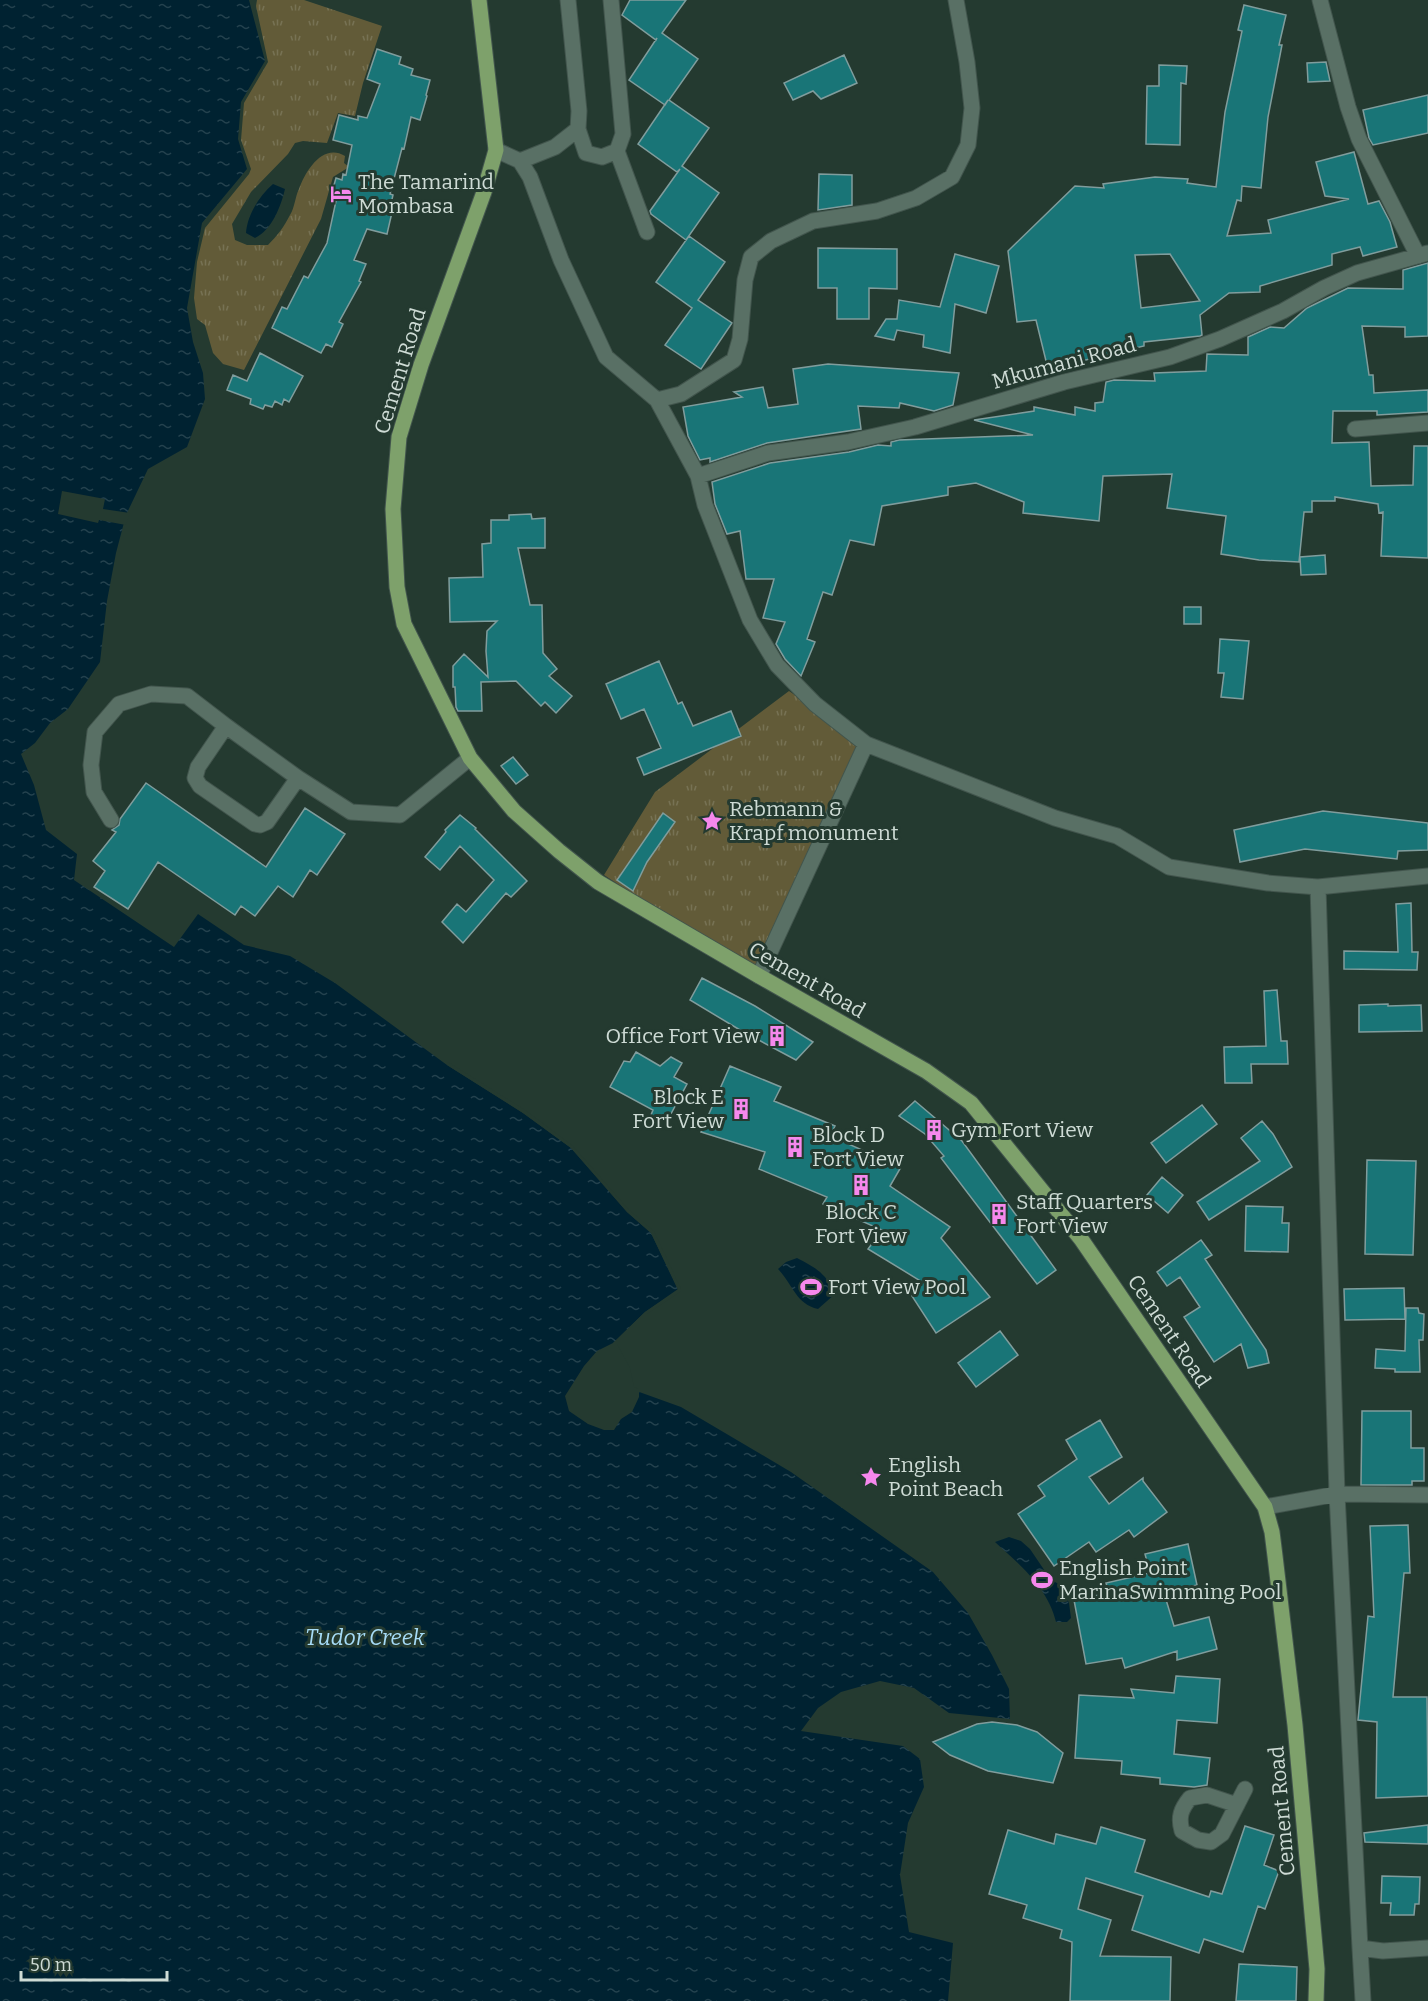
<svg xmlns="http://www.w3.org/2000/svg" width="1428" height="2001" viewBox="0 0 1428 2001" font-family="Bitter,serif">
  <style>
    .grass { fill: url(#grass-tufts) }
    .water { fill: url(#water-ripples) }
    .pier { fill: #243a30 }
    .building { fill: #197577; stroke: #809d9d; stroke-width: 1.5; fill-rule: evenodd }
    .lines { fill: none; stroke-linecap: round; stroke-linejoin: round }
    .minor-casing { stroke: #42554d; stroke-width: 17 }
    .major-casing { stroke: #42554d; stroke-width: 17 }
    .minor { stroke: #597065; stroke-width: 15 }
    .major { stroke: #7ea16b; stroke-width: 15 }
    .labels { text-anchor: middle; dominant-baseline: central; stroke-width: 6; stroke-linejoin: round; paint-order: stroke }
    .poi-label { font-size: 21px; fill: #cedbd5; stroke: #243a30; text-anchor: start }
    .street-label { font-size: 21px; fill: #cedbd5; stroke: #243a30 }
    .water-label { font-size: 22px; font-style: italic; fill: #a6dbf6; stroke: #243a30 }
  </style>
  <defs>
    <pattern id="grass-tufts" width="24" height="20" patternUnits="userSpaceOnUse" patternTransform="scale(1.5)"><rect width="24" height="20" fill="#625b38"/><path d="M3 7l-1-3M5 7V3M7 7l1-3M15 17l-1-3M17 17v-4M19 17l1-3" fill="none" stroke="#777254"/></pattern>
    <pattern id="water-ripples" width="26" height="14" patternUnits="userSpaceOnUse" patternTransform="scale(1.5)"><rect width="26" height="14" fill="#002231"/><path d="M2 4q2-2 4 0t4 0M15 11q2-2 4 0t4 0" fill="none" stroke="#24424e"/></pattern>
  </defs>
  <rect width="100%" height="100%" fill="#243a30"/>
  <!-- grass -->
  <path class="grass" d="M257,0H304L382,26L363,83L355,116L338,113L327,143L303,141L295,143L288,154L251,192L232,224L235,240L247,245H268C277,236 284,227 290,215C295,207 295,197 299,189C306,170 323,143 345,156L344,163L349,167L333,177L321,219L244,370L223,364L213,353L205,325L197,319L194,298L197,262L205,228L249,174L251,169L241,140L244,103L268,62L256,6Z
    M789,691L866,744L754,974L604,875L655,792Z"/>
  <!-- water -->
  <path class="water" d="M0,0H249L265,61L241,102L238,139L247,169L202,223L187,308L193,342L203,373L205,399L187,447L148,469L126,515L116,553L107,601L100,662L68,709L50,723L35,743L21,754L34,785L46,830L77,854L74,880L174,947L198,914L244,945L290,956L335,983L447,1065L523,1113L571,1148L627,1212L651,1233L678,1290L645,1312L613,1343L631,1389L681,1407L791,1472L933,1572L968,1613L992,1655L1009,1689L1010,1719L949,1713L914,1688L880,1681L841,1692L818,1708L801,1731L903,1746L920,1759L924,1787L908,1823L900,1875L909,1932L953,1943L948,2001H0Z
    M273,184L285,189C281,206 272,230 255,238L246,233C247,216 259,196 273,184Z
    M797,1258C816,1268 826,1273 835,1294L818,1309C796,1304 793,1285 778,1269L786,1262Z
    M1009,1537L1021,1541L1030,1549L1051,1580L1061,1585L1069,1603L1071,1618L1067,1622H1056C1048,1588 1019,1564 995,1542Z"/>
  <!-- pier -->
  <path class="pier" d="M62,491L105,499L103,509L130,513L126,525L99,520L98,523L58,514Z
    M448,1062L525,1110L573,1146L629,1210L654,1231L681,1289L680,1292L647,1314L617,1344L630,1368L634,1387L639,1389V1397L632,1412L621,1419L614,1430H604L588,1424L569,1411L565,1396L584,1366L597,1351L613,1343L645,1312L678,1289L651,1233L627,1212L571,1148L523,1113L447,1065Z"/>
  <!-- building -->
  <path class="building" d="M630,0H686L662,33L698,59L669,100L709,128L682,166L719,193L686,240L651,214L650,211L680,169L677,172L638,144L668,100L665,105L629,80L657,38L656,40L622,15Z
    M1244,5L1286,15L1279,45H1282L1268,117L1261,188L1242,186L1241,201L1237,200L1227,236L1271,233L1268,220L1349,199L1325,196L1316,162L1354,152L1368,204L1379,201L1390,222L1397,247L1363,256L1360,247L1332,254V265L1260,286V292L1229,293L1200,315L1202,335L1200,336L1144,342V346L1048,369L1036,320L1017,322L1008,251L1075,186L1104,188L1103,184L1155,177L1188,179L1187,183L1216,187L1225,112L1242,31L1238,30ZM1170,254L1200,301L1141,308L1135,255Z
    M377,49L401,57L399,64L413,69L411,75L430,80L426,95L427,96L420,120L411,117L404,149L402,148L390,194L393,195L390,208H393L387,234L367,229L354,260L366,264L359,281L361,282L339,322L343,324L332,347L326,344L321,353L272,328L282,307L287,309L304,276L308,278L327,243L336,201L330,199L336,178L342,180L343,174L346,175L352,145L333,140L339,115L358,120V116L367,118L380,84L367,79Z
    M844,55L857,83L821,99L813,91L793,100L784,83Z
    M1326,62L1330,81L1308,82L1307,63Z
    M1159,65L1187,66L1186,84L1181,83L1180,145L1146,144L1147,86H1159Z
    M1428,95V133L1373,145L1369,138L1363,110Z
    M819,174L852,175V205L818,210Z
    M689,236L725,262L698,300L732,323L701,369L665,345L692,308L656,282Z
    M818,248L897,249V289L869,288V319H837V288H818Z
    M955,254L999,266L986,313L955,304L950,353L923,347L924,335L897,330L894,340L875,336L886,319H897L899,300L940,307Z
    M1428,263V336L1405,337V327L1362,326L1369,375H1373L1374,393L1428,390V412L1377,415V411H1333L1332,443L1369,442L1371,486L1413,485L1414,446H1428V558L1381,556L1383,512L1379,513L1378,504L1335,497V501H1312V512H1304L1299,562L1259,560L1221,554L1226,516L1167,508L1172,474L1103,476L1099,521L1023,513L1024,502L976,483L948,487V495L882,506L874,545L850,540L832,595L823,592L807,639L815,642L801,676L785,659L776,644L785,622L763,618L774,579H746L740,531L727,534L715,504L712,482L770,463L849,452L878,445L891,446V442L899,440L1033,435L974,420L1034,411V407L1075,415V407L1095,411V403L1103,402L1106,382L1114,380L1155,381L1154,373L1206,371L1207,354L1248,355V337L1270,327L1284,328L1307,308L1348,288L1403,289V270Z
    M260,353L303,376L289,402L284,399L282,405L275,401L272,407L265,405L263,409L250,404L251,399L227,390L233,375L247,381Z
    M828,364L959,373L953,405L934,411L900,403L899,408L858,406L861,429L767,443L710,462V458L700,460L688,436L683,407L742,397L734,392L763,387L768,408L798,404L793,369Z
    M531,514L532,519L545,518V548H518L530,605H542L543,653L557,669L549,676L572,696L556,713L545,702L541,706L516,681L481,682L482,711H458L456,707L455,687H453V666L464,654L488,677L486,651L487,631L497,621L450,622L449,578L483,577L482,544L491,543V520H509V515Z
    M1325,555L1326,574L1301,575L1300,557Z
    M1184,607H1201V624H1184Z
    M1220,639L1249,641L1243,699L1221,697L1224,673H1218Z
    M659,661L678,704L682,702L693,726L731,711L741,736L644,775L637,758L661,748L644,709L621,719L606,684Z
    M513,757L528,775L516,784L501,766Z
    M146,783L266,867L305,808L345,834L317,875L310,870L293,897L278,886L255,916L241,906L235,915L158,862L128,909L94,887L105,871L93,861L116,832L112,830L119,825L120,819Z
    M1323,811L1428,823V850L1398,851L1397,859L1305,849L1240,862L1234,830Z
    M663,813L675,822L647,862L633,891L617,880Z
    M460,815L476,828L475,829L527,881L511,897L506,893L463,943L442,922L457,904L466,912L494,880L460,846L440,870L425,857L446,832L445,830Z
    M1411,903L1412,952H1418L1417,970L1344,969V951L1398,952L1396,904Z
    M702,978L755,1006L813,1042L796,1060L740,1030L690,1000Z
    M1277,990L1281,1041H1287L1288,1064H1251L1252,1083H1225L1224,1047L1266,1046L1264,991Z
    M1388,1004V1006L1421,1005L1422,1031L1359,1032V1005Z
    M636,1052L660,1066L671,1057L682,1063L674,1077L687,1084L666,1123L651,1115L653,1110L610,1087L624,1061L630,1062Z
    M730,1066L781,1087L774,1101L835,1126L830,1136L901,1167L890,1186L950,1227L941,1238L990,1297L936,1333L908,1290L919,1280L868,1249L882,1230L823,1204L827,1197L759,1169L765,1152L701,1132Z
    M915,1101L962,1141L1056,1270L1037,1284L941,1158L944,1156L925,1134L899,1116Z
    M1202,1105L1217,1124L1166,1163L1151,1143Z
    M1262,1121L1273,1134L1292,1167L1209,1220L1197,1202L1260,1161L1241,1138Z
    M1367,1160L1416,1161L1413,1255L1365,1254Z
    M1162,1177L1183,1195L1168,1213L1147,1195Z
    M1246,1206L1283,1207L1282,1223H1289L1288,1252L1245,1251Z
    M1201,1240L1212,1255L1205,1259L1266,1350L1269,1363L1248,1368L1241,1344L1214,1362L1184,1317L1200,1307L1180,1277L1167,1286L1157,1272Z
    M1404,1288L1405,1319L1345,1320L1344,1289Z
    M1406,1308H1418L1419,1313L1424,1314L1423,1340H1419L1420,1372H1395V1369L1375,1368L1376,1349L1405,1351Z
    M1000,1331L1018,1355L976,1387L958,1363Z
    M1362,1411H1411V1448H1424V1481H1412V1485H1361Z
    M1100,1420L1122,1457L1089,1477L1109,1504L1143,1478V1481L1167,1512L1134,1537L1129,1530L1096,1552L1089,1542L1054,1566L1018,1514L1045,1496L1038,1486L1077,1459L1066,1440Z
    M1408,1525L1410,1573H1404L1393,1697H1427L1428,1796L1376,1798L1377,1722L1358,1720L1368,1616L1374,1617L1370,1526Z
    M1188,1544L1197,1585L1164,1593L1174,1626L1209,1617L1217,1649L1177,1660V1651L1125,1668L1122,1658L1086,1664L1074,1600L1109,1593L1106,1583L1150,1573L1145,1554Z
    M1176,1676L1220,1679L1217,1723L1177,1720L1174,1754L1210,1758L1207,1785L1194,1787L1160,1784V1778L1121,1774L1122,1761L1075,1758L1079,1695L1134,1698L1131,1689L1174,1693Z
    M992,1722L1017,1725L1037,1732L1063,1753L1053,1783L988,1771L950,1755L933,1742L977,1724Z
    M1428,1825V1844L1365,1842L1364,1833Z
    M1245,1826L1274,1835L1264,1865L1279,1871L1265,1909L1258,1906L1243,1952L1204,1939L1199,1953L1132,1930L1143,1896L1086,1878L1078,1909L1111,1920L1100,1956L1171,1957L1170,2001H1070L1072,1942L1060,1938L1062,1930L1023,1918L1027,1905L989,1894L1008,1830L1054,1844L1056,1834L1096,1844L1101,1827L1145,1840L1135,1872L1209,1897L1211,1891L1222,1894Z
    M1382,1876L1420,1877L1419,1904H1415L1414,1915H1390L1391,1903H1381Z
    M1239,1964L1297,1967L1296,2001H1236Z"/>
  <g class="lines">
    <defs>
      <path id="minor" d="M1320,0L1348,107L1359,139L1418,256
        M578,129L586,153L602,157L617,151L623,134L611,0
        M496,150L520,161L530,177L561,260L606,357L657,400L681,394L734,360L740,339L745,280L751,257L771,241L813,221L877,211L916,198L952,177L968,145L972,108L967,62L956,0
        M617,151L647,232
        M520,161L555,147L578,129L579,111L568,0
        M657,400L698,476L705,505L750,620L777,665L815,704L866,744L759,976
        M1355,429L1428,423
        M698,476L768,453L848,442L915,427L1064,382L1170,357L1220,339L1283,311L1324,288L1357,273L1428,253
        M226,726L298,778L267,822L260,825L255,824L200,786L195,778L198,767Z
        M866,744L1055,818L1117,836L1169,867L1268,883L1318,887L1428,876
        M298,778L351,812L400,815L470,758
        M111,820L94,792L91,765L95,732L119,704L151,694L187,696L226,726
        M1318,887L1337,1494L1428,1495
        M1265,1507L1337,1494L1360,1948
        M1237,1805L1207,1795L1190,1798C1181,1809 1178,1817 1182,1831L1198,1840L1211,1842L1222,1834L1245,1789
        M1363,2001L1360,1948L1383,1951L1428,1948"/>
      <path id="major" d="M479,0L496,150L484,192L421,365L399,437L393,509L397,587L404,624L470,758L514,811L559,851L598,882L759,976L926,1071L971,1103L1081,1239L1265,1507L1272,1532L1275,1556L1295,1725L1317,1969L1316,2001"/>
    </defs>
    <!-- minor casing -->
    <use href="#minor" class="minor-casing"/>
    <!-- major casing -->
    <use href="#major" class="major-casing"/>
    <!-- minor -->
    <use href="#minor" class="minor"/>
    <!-- major -->
    <use href="#major" class="major"/>
  </g>
  <!-- icons -->
  <defs>
    <symbol id="hotel-bare" viewBox="-9 -9 18 18"><path d="M-6-4.5h1.5V1H6V5H4.5V3h-9V5H-6ZM-4 0a1.8 1.8 0 1 1 3.6 0ZM.5 0V-2.5h3Q6-2.5 6 0Z" fill="#f688ed" stroke="#243a30" stroke-width="2.5" paint-order="stroke"/></symbol>
    <symbol id="sight-bare" viewBox="-9 -9 18 18"><path d="M0-6L1.8-2.2L6-1.7L2.9 1.2L3.7 5.4L0 3.3L-3.7 5.4L-2.9 1.2L-6-1.7L-1.8-2.2Z" fill="#f688ed" stroke="#243a30" stroke-width="2.5" paint-order="stroke"/></symbol>
    <symbol id="building-bare" viewBox="-9 -9 18 18"><path d="M-4-6H4V6H1V3H-1V6H-4ZM-2.5-4.3h1.7v1.8h-1.7ZM.8-4.3h1.7v1.8H.8ZM-2.5-1h1.7V.8h-1.7ZM.8-1h1.7V.8H.8Z" fill="#f688ed" stroke="#243a30" stroke-width="2.5" paint-order="stroke"/></symbol>
    <symbol id="stadium-bare" viewBox="-9 -9 18 18"><path d="M0-5a6.5 5 0 1 0 0 10a6.5 5 0 1 0 0-10ZM-3.5-1.8h7v3.6h-7Z" fill="#f688ed" stroke="#243a30" stroke-width="2.5" paint-order="stroke"/></symbol>
  </defs>
  <g fill-rule="evenodd">
    <use href="#hotel-bare" x="326" y="179" width="30" height="30"/>
    <use href="#sight-bare" x="697" y="806" width="30" height="30"/>
    <use href="#building-bare" x="762" y="1021" width="30" height="30"/>
    <use href="#building-bare" x="726" y="1094" width="30" height="30"/>
    <use href="#building-bare" x="919" y="1115" width="30" height="30"/>
    <use href="#building-bare" x="780" y="1132" width="30" height="30"/>
    <use href="#building-bare" x="846" y="1170" width="30" height="30"/>
    <use href="#building-bare" x="984" y="1199" width="30" height="30"/>
    <use href="#stadium-bare" x="796" y="1272" width="30" height="30"/>
    <use href="#sight-bare" x="856" y="1462" width="30" height="30"/>
    <use href="#stadium-bare" x="1027" y="1565" width="30" height="30"/>
  </g>
  <g class="labels">
    <!-- poi labels -->
    <g class="poi-label">
      <text x="358" y="182">The Tamarind<tspan x="358" dy="24">Mombasa</tspan></text>
      <text x="729" y="809">Rebmann &amp;<tspan x="729" dy="24">Krapf monument</tspan></text>
      <text x="760" y="1036" text-anchor="end">Office Fort View</text>
      <text x="724" y="1097" text-anchor="end">Block E<tspan x="724" dy="24">Fort View</tspan></text>
      <text x="951" y="1130">Gym Fort View</text>
      <text x="812" y="1135">Block D<tspan x="812" dy="24">Fort View</tspan></text>
      <text x="1016" y="1202">Staff Quarters<tspan x="1016" dy="24">Fort View</tspan></text>
      <text x="861" y="1212" text-anchor="middle">Block C<tspan x="861" dy="24">Fort View</tspan></text>
      <text x="828" y="1287">Fort View Pool</text>
      <text x="888" y="1465">English<tspan x="888" dy="24">Point Beach</tspan></text>
      <text x="1059" y="1568">English Point<tspan x="1059" dy="24">MarinaSwimming Pool</tspan></text>
    </g>
    <!-- street labels -->
    <g class="street-label">
      <text transform="translate(1064 363) rotate(-15)">Mkumani Road</text>
      <text transform="translate(400 371) rotate(-73)">Cement Road</text>
      <text transform="translate(807 980) rotate(30)">Cement Road</text>
      <text transform="translate(1169 1331) rotate(56)">Cement Road</text>
      <text transform="translate(1282 1811) rotate(-95)">Cement Road</text>
    </g>
    <!-- water labels -->
    <g class="water-label">
      <text x="365" y="1637">Tudor Creek</text>
    </g>
  </g>
  <!-- scale -->
  <path d="M21 1971v9h146v-9" fill="none" stroke="#cedbd5" stroke-width="3"/>
  <text x="30" y="1971" font-size="18" fill="#cedbd5" stroke="#243a30" stroke-width="4.5" paint-order="stroke">50 m</text>
</svg>
